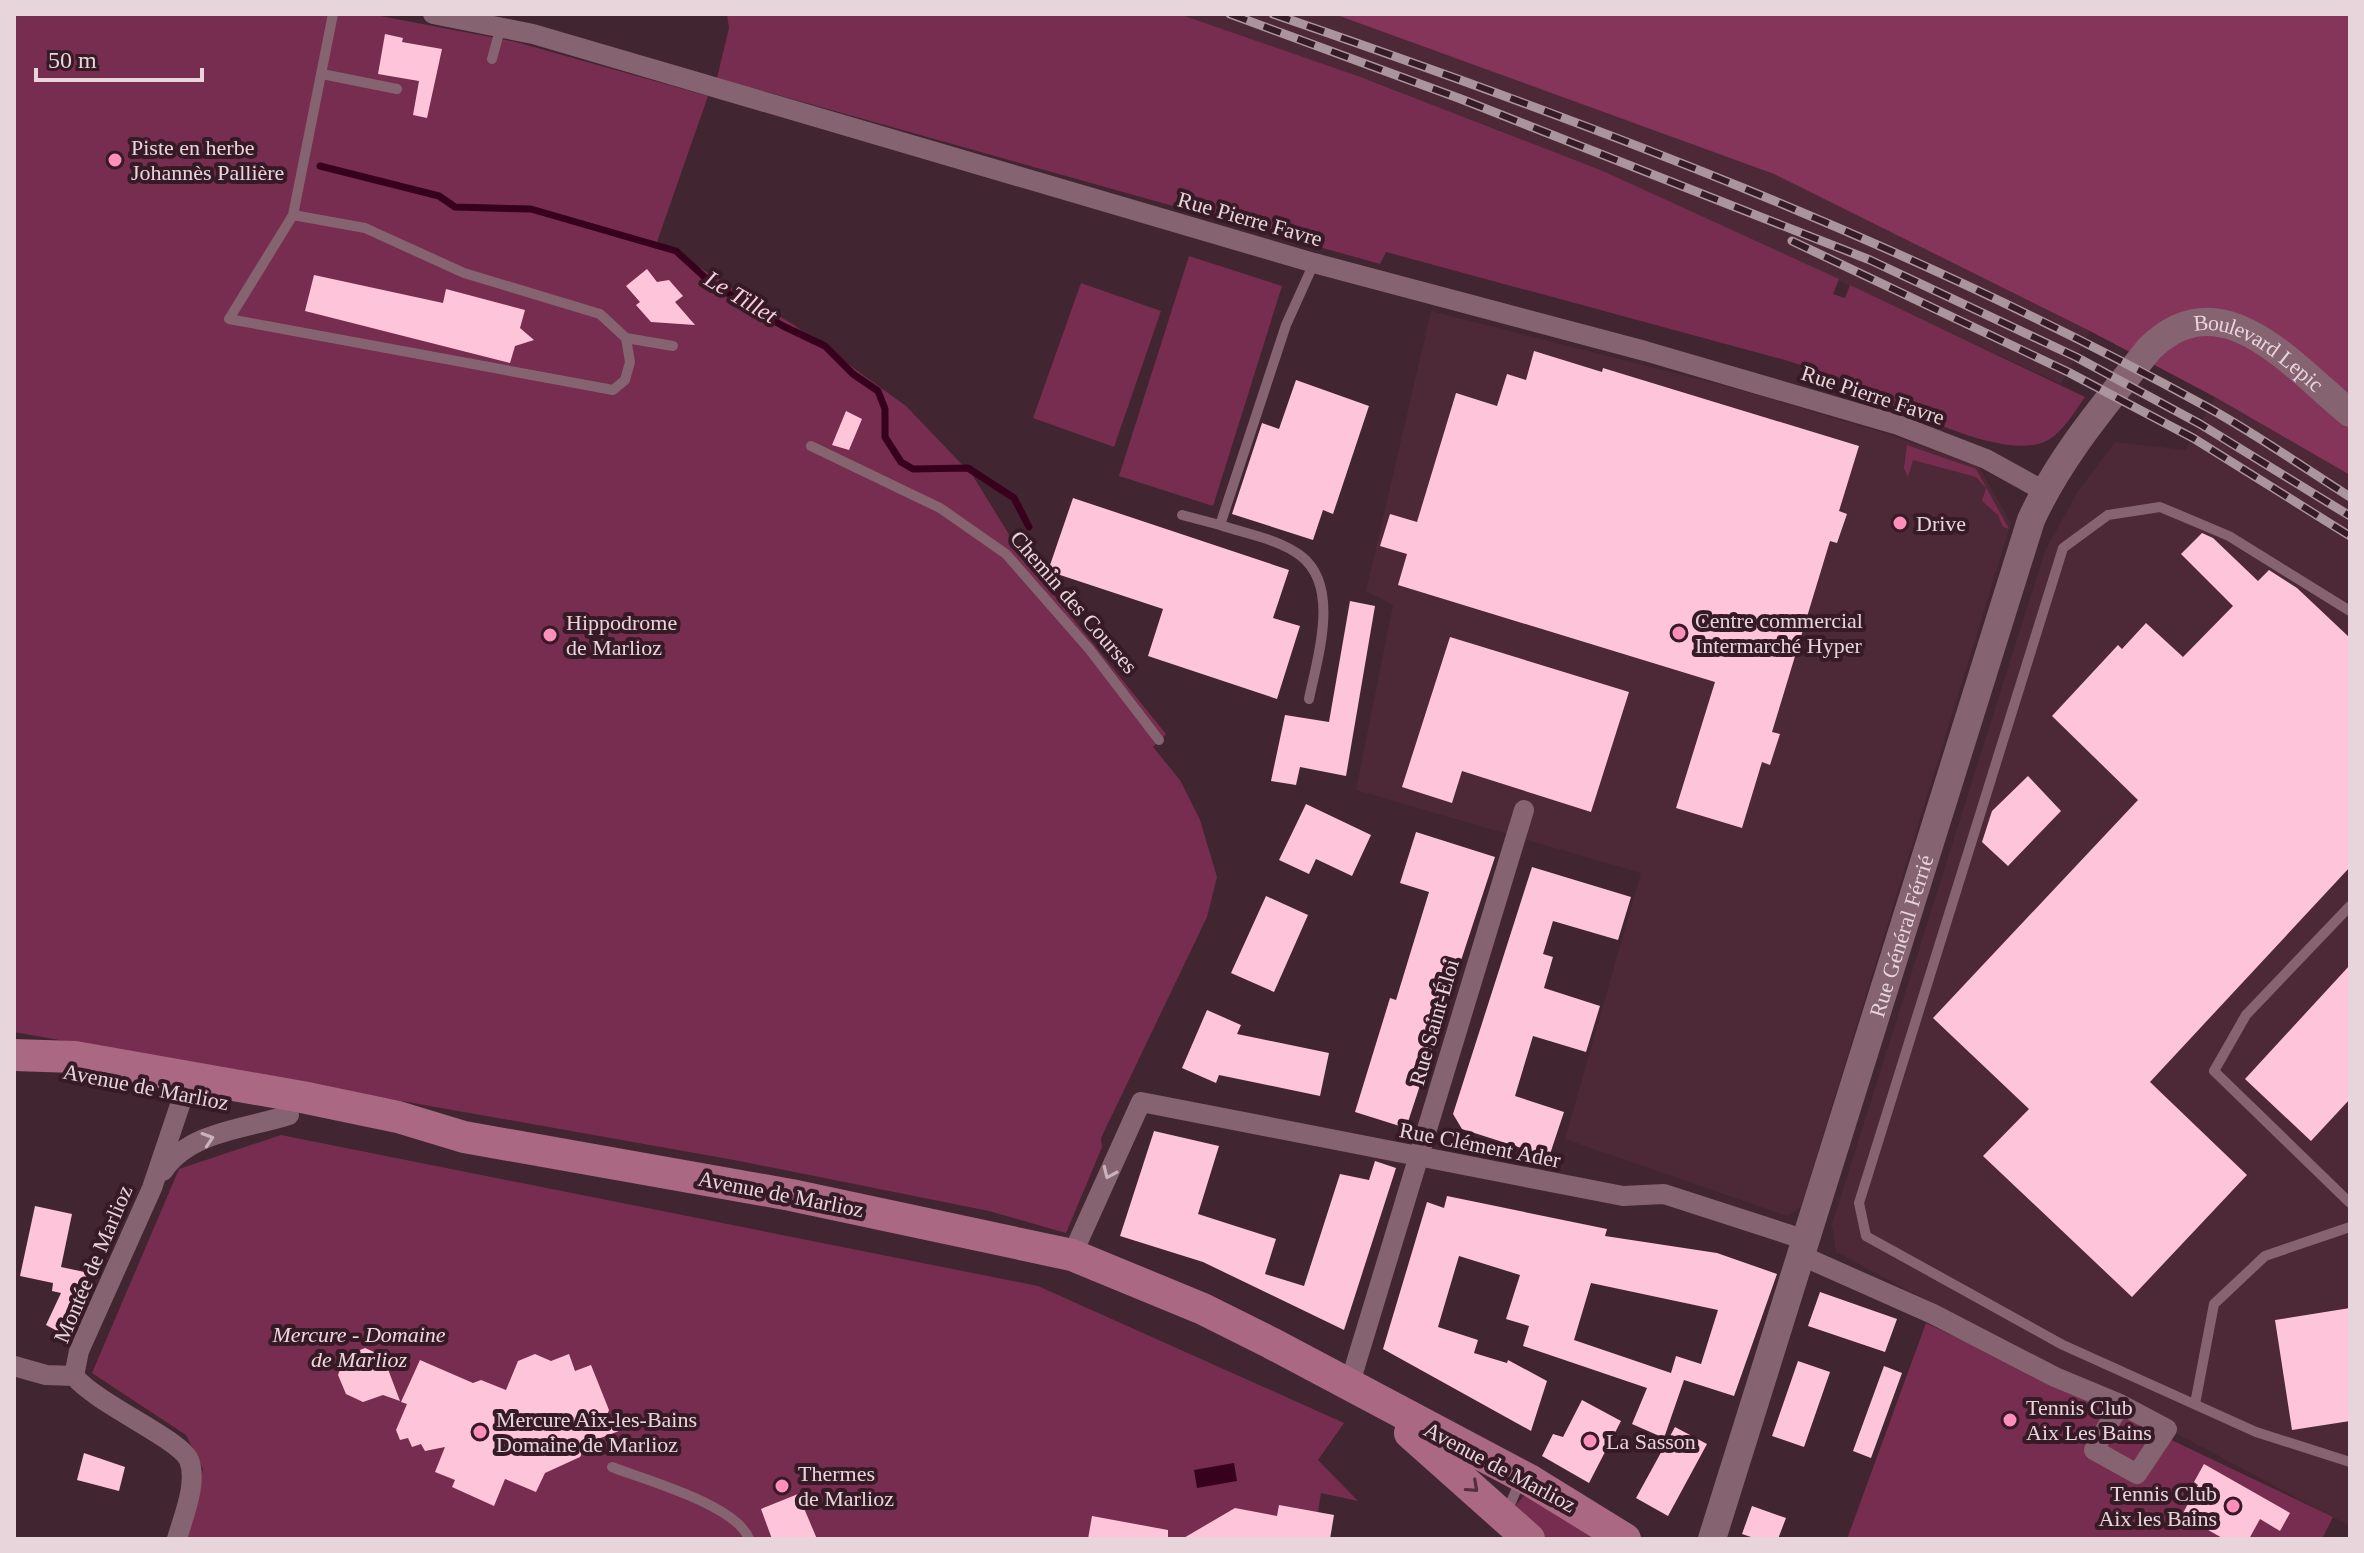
<svg xmlns="http://www.w3.org/2000/svg" width="2364" height="1553" viewBox="0 0 2364 1553" font-family="'Times New Roman',serif">
  <style>
    .built { fill: #4d2938 }
    .green { fill: #772d4f }
    .forest { fill: #86355a }
    .water { fill: #37001c }
    .lines { fill: none; stroke-linecap: round; stroke-linejoin: round }
    .stream { stroke: #37001c; stroke-width: 7 }
    .building { fill: #fec4da; fill-rule: evenodd }
    .lane { stroke: #856370; stroke-width: 10 }
    .street { stroke: #856370; stroke-width: 20 }
    .secondary { stroke: #856370; stroke-width: 28 }
    .primary { stroke: #aa6883; stroke-width: 32 }
    .rail-casing { stroke: #ab959d; stroke-width: 9 }
    .rail { stroke: #361b26; stroke-width: 6; stroke-dasharray: 18; stroke-linecap: butt }
    .oneway { stroke: #cab3bb }
    .oneway2 { stroke: #532e3d }
    .poi-dot { fill: #fe8ebc; stroke: #361b26; stroke-width: 3 }
    .labels { text-anchor: middle; dominant-baseline: central; stroke-width: 8; stroke-linejoin: round; paint-order: stroke }
    .poi-label { font-size: 22px; fill: #e8d5db; stroke: #361b26; text-anchor: start }
    .street-label { font-size: 22px; fill: #e8d5db; stroke: #361b26 }
    .park-label { font-size: 22px; font-style: italic; fill: #f1d8e0; stroke: #361b26 }
    .water-label { font-size: 24px; font-style: italic; fill: #fdcdde; stroke: #361b26 }
  </style>
  <rect width="100%" height="100%" fill="#412530"/>
  <!-- built -->
  <path class="built" d="M1179,14H1334L1774,174L2090,331L2061,384L1603,171L1358,76Z
    M1431,311L1737,389L1881,432L1978,466L2011,523L1801,1207L1787,1216L1565,1139L1641,873L1356,790L1393,605L1366,591Z
    M2215,397L2350,475V1526L1836,1252L1832,1224L2045,551L2078,491L2115,442L2186,450Z"/>
  <!-- green -->
  <path class="green" d="M14,14H370L516,42L708,96L657,242L794,325L906,406L973,476L1023,557L1166,734L1153,747L1180,780L1200,820L1217,877L1207,917L1101,1138L1102,1147L1066,1233L989,1211L734,1160L14,1032Z
    M727,14H1179L1358,76L1603,171L1839,279L1833,294L1845,298L1850,285L2085,397C2075,411 2064,430 2050,439C2012,463 1924,417 1885,403L1886,393L1785,360L1386,252L1380,264L717,78L729,28Z
    M1189,256L1282,286L1213,506L1119,476Z
    M1081,283L1161,311L1114,447L1033,418Z
    M1907,445L1976,469L2009,529L2003,527L1998,515L1982,501L1986,488L1976,477L1913,460L1908,477L1904,468Z
    M281,1135L1038,1286L1344,1423L1318,1460L1358,1501L1321,1493L1314,1539H186L203,1469L186,1435L92,1373L179,1169Z
    M1926,1323L2333,1517L2322,1539H1847Z
    M1528,1491L1605,1539H1548L1518,1513L1516,1505Z"/>
  <!-- forest -->
  <path class="forest" d="M1334,14H2350V475L2215,397L2090,331L1774,174Z"/>
  <!-- water -->
  <path class="water" d="M1234,1463L1237,1481L1197,1488L1194,1470Z"/>
  <g class="lines">
    <!-- stream -->
    <path class="stream" d="M320,166L439,196L455,207L531,209L676,251L711,283L783,326L825,346L853,374L878,391L885,409V437L901,462L913,469L968,468L1014,498L1029,527"/>
  </g>
  <!-- building -->
  <path class="building" d="M385,34L403,38L402,42L442,49L427,118L413,115L419,81L378,74Z
    M647,269L657,282L669,280L683,296L675,302L695,325L651,322L636,305L640,302L626,286Z
    M314,275L443,303L446,289L525,310L520,328L534,340L515,346L510,363L305,311Z
    M1534,351L1602,372L1603,368L1859,446L1839,511L1847,514L1837,543L1830,541L1772,732L1780,734L1770,765L1762,762L1742,828L1676,808L1715,682L1398,585L1407,554L1380,546L1390,514L1417,522L1456,393L1497,406L1507,374L1526,380Z
    M1296,380L1369,406L1333,514L1323,510L1313,540L1232,514L1262,423L1279,429Z
    M846,411L862,419L849,450L832,445Z
    M1073,498L1289,570L1273,618L1300,626L1277,699L1148,656L1163,609L1048,571Z
    M2202,533L2213,538L2258,581L2269,570L2297,588L2350,638V867L2150,1082L2247,1175L2132,1297L1983,1156L2029,1109L1933,1018L2138,800L2052,716L2118,645L2122,649L2146,623L2183,657L2233,606L2181,554Z
    M1350,601L1375,606L1346,776L1300,767L1296,785L1271,781L1285,715L1329,722Z
    M1450,637L1629,692L1591,812L1462,771L1452,803L1402,787Z
    M2028,776L2061,811L2008,866L1982,842L1992,811Z
    M1306,804L1371,835L1352,876L1316,859L1309,874L1279,860Z
    M1416,832L1495,857L1406,1128L1355,1112L1390,998L1396,1000L1429,892L1400,883Z
    M1532,867L1631,897L1618,940L1553,921L1543,954L1553,957L1544,988L1600,1006L1586,1052L1533,1036L1515,1096L1564,1112L1549,1157L1462,1129L1453,1114Z
    M1266,896L1308,915L1274,992L1231,973Z
    M2350,965V1099L2311,1141L2245,1079Z
    M1207,1010L1241,1025L1237,1034L1329,1053L1320,1096L1219,1075L1216,1083L1182,1068Z
    M1154,1131L1219,1146L1198,1214L1276,1239L1265,1274L1304,1286L1340,1174L1369,1180L1375,1161L1396,1168L1344,1330L1203,1262L1120,1236Z
    M1447,1196L1607,1229L1605,1236L1717,1253L1777,1274L1734,1396L1684,1380L1664,1438L1632,1424L1647,1388L1523,1346L1529,1326L1506,1319L1520,1275L1459,1256L1438,1327L1478,1340L1474,1353L1507,1363L1508,1360L1547,1381L1531,1431L1383,1349L1427,1202L1444,1208ZM1591,1283L1718,1310L1701,1364L1676,1356L1671,1373L1574,1340Z
    M35,1206L72,1214L61,1267L94,1274L63,1334L46,1325L61,1293L52,1291L53,1283L20,1276Z
    M1820,1292L1897,1319L1885,1352L1808,1326Z
    M2350,1308V1421L2292,1430L2275,1320Z
    M365,1348L383,1356L400,1401L383,1395L363,1402L346,1394L338,1375L345,1356Z
    M535,1354L551,1361L569,1354L575,1371L591,1365L609,1410L605,1420L643,1422L587,1443L580,1457L545,1473L536,1492L505,1479L494,1506L452,1487L455,1480L435,1472L445,1447L425,1451L421,1444L412,1447L408,1438L400,1440L396,1430L407,1404L401,1402L420,1360L473,1383L481,1380L506,1390L518,1361Z
    M1798,1361L1830,1372L1804,1447L1772,1436Z
    M1884,1366L1902,1373L1871,1458L1853,1451Z
    M1582,1400L1621,1421L1589,1483L1542,1456L1553,1434L1563,1437Z
    M1675,1427L1707,1444L1668,1516L1636,1498Z
    M84,1453L125,1467L119,1491L77,1480Z
    M2204,1464L2290,1513L2280,1531L2260,1519L2249,1539H2224L2182,1515L2198,1485L2194,1482Z
    M798,1494L817,1539H772L761,1509Z
    M1279,1505L1334,1515L1330,1539H1182L1235,1508L1277,1516Z
    M1752,1506L1786,1518L1778,1539H1757L1742,1534Z
    M1092,1516L1168,1530V1539H1088Z"/>
  <g class="lines">
    <!-- lane -->
    <path class="lane" d="M492,59L501,26
      M322,74L397,89
      M293,215L365,228L464,273L600,314L626,338L630,362L625,380L613,390L229,319L293,215L333,14
      M626,338L673,346
      M811,446L940,508L1006,554L1090,650L1159,740
      M1182,515L1220,525
      M2350,611L2229,536L2160,507L2108,515L2063,548L1859,1203L1866,1236L2063,1345L2256,1432L2350,1462
      M1309,699C1317,659 1341,587 1301,556C1279,539 1246,534 1220,525L1286,325L1314,263
      M2350,906L2246,1015L2214,1071L2350,1203
      M2195,1404L2214,1304L2265,1256L2350,1227
      M612,1467C645,1480 737,1505 749,1539
      M1507,1512L1517,1488L1525,1484"/>
    <!-- street -->
    <path class="street" d="M433,14L533,34L1314,263L1645,351L1898,425L1986,459L2044,491
      M163,1171C189,1131 246,1129 289,1115
      M1072,1255L1141,1102L1623,1196L1664,1194L1806,1240
      M1800,1255L1933,1314L2055,1377L2120,1404L2094,1450L2137,1474L2167,1429L2120,1404
      M14,1366L46,1375L74,1376
      M1349,1386L1524,810
      M177,1539C183,1517 198,1483 189,1460C180,1439 97,1404 74,1376L79,1351L152,1188L183,1096"/>
    <!-- secondary -->
    <path class="secondary" id="s1" d="M1712,1539L2031,520C2060,456 2106,403 2149,349C2222,277 2292,366 2350,413"/>
    <!-- primary -->
    <path class="primary" d="M14,1055L75,1057L302,1097L398,1117L464,1137L791,1195L1072,1255L1203,1309L1271,1343L1531,1481L1625,1539
      M1410,1433L1529,1539"/>
    <defs>
      <path id="rail" d="M1230,14L1461,99L1870,260L2076,357L2200,424L2350,516
        M1273,14C1593,124 1910,243 2207,407C2256,434 2303,467 2350,497
        M1792,241L2068,372L2193,438L2350,536"/>
    </defs>
    <!-- rail casing -->
    <use href="#rail" class="rail-casing"/>
    <!-- rail -->
    <use href="#rail" class="rail"/>
  </g>
  <!-- one-way arrows -->
  <defs><path id="oneway-chevron" d="M-2-3.5L2.5 0L-2 3.5" fill="none" stroke-width="1.6" stroke-linecap="round" stroke-linejoin="round" transform="scale(2)"/></defs>
  <g class="oneway">
    <use href="#oneway-chevron" transform="translate(208 1139) rotate(-18)"/>
    <use href="#oneway-chevron" transform="translate(1109 1173) rotate(114)"/>
  </g>
  <use class="oneway2" href="#oneway-chevron" transform="translate(1473 1487) rotate(42)"/>
  <!-- markers -->
  <g class="poi-dot">
    <circle cx="115" cy="160" r="8"/>
    <circle cx="1900" cy="523" r="8"/>
    <circle cx="1679" cy="633" r="8"/>
    <circle cx="550" cy="635" r="8"/>
    <circle cx="2010" cy="1420" r="8"/>
    <circle cx="480" cy="1432" r="8"/>
    <circle cx="1590" cy="1441" r="8"/>
    <circle cx="782" cy="1486" r="8"/>
    <circle cx="2233" cy="1506" r="8"/>
  </g>
  <g class="labels">
    <!-- poi labels -->
    <g class="poi-label">
      <text x="131" y="147">Piste en herbe<tspan x="131" dy="25">Johannès Pallière</tspan></text>
      <text x="1916" y="523">Drive</text>
      <text x="1695" y="620">Centre commercial<tspan x="1695" dy="25">Intermarché Hyper</tspan></text>
      <text x="566" y="622">Hippodrome<tspan x="566" dy="25">de Marlioz</tspan></text>
      <text x="2026" y="1407">Tennis Club<tspan x="2026" dy="25">Aix Les Bains</tspan></text>
      <text x="496" y="1419">Mercure Aix-les-Bains<tspan x="496" dy="25">Domaine de Marlioz</tspan></text>
      <text x="1606" y="1441">La Sasson</text>
      <text x="798" y="1473">Thermes<tspan x="798" dy="25">de Marlioz</tspan></text>
      <text x="2217" y="1493" text-anchor="end">Tennis Club<tspan x="2217" dy="25">Aix les Bains</tspan></text>
    </g>
    <!-- street labels -->
    <g class="street-label">
      <text transform="translate(1250 219) rotate(16)">Rue Pierre Favre</text>
      <text stroke="none"><textPath href="#s1" startOffset="1402">Boulevard Lepic</textPath></text>
      <text transform="translate(1873 395) rotate(18)">Rue Pierre Favre</text>
      <text transform="translate(1074 602) rotate(49)">Chemin des Courses</text>
      <text stroke="none"><textPath href="#s1" startOffset="632">Rue Général Férrié</textPath></text>
      <text transform="translate(1434 1022) rotate(-74)">Rue Saint-Éloi</text>
      <text transform="translate(146 1087) rotate(11)">Avenue de Marlioz</text>
      <text transform="translate(1480 1145) rotate(11)">Rue Clément Ader</text>
      <text transform="translate(781 1194) rotate(11)">Avenue de Marlioz</text>
      <text transform="translate(93 1264) rotate(-67)">Montée de Marlioz</text>
      <text transform="translate(1500 1467) rotate(28)">Avenue de Marlioz</text>
    </g>
    <!-- park labels -->
    <g class="park-label">
      <text x="359" y="1334">Mercure - Domaine<tspan x="359" dy="25">de Marlioz</tspan></text>
    </g>
    <!-- water labels -->
    <g class="water-label">
      <text transform="translate(741 297) rotate(31)">Le Tillet</text>
    </g>
  </g>
  <!-- border -->
  <rect width="2364" height="1553" fill="none" stroke="#e8d5db" stroke-width="32"/>
  <!-- scale -->
  <path d="M36 68v12h166v-12" fill="none" stroke="#e8d5db" stroke-width="4"/>
  <text x="48" y="68" font-size="24" fill="#e8d5db" stroke="#361b26" stroke-width="6" paint-order="stroke">50 m</text>
</svg>
